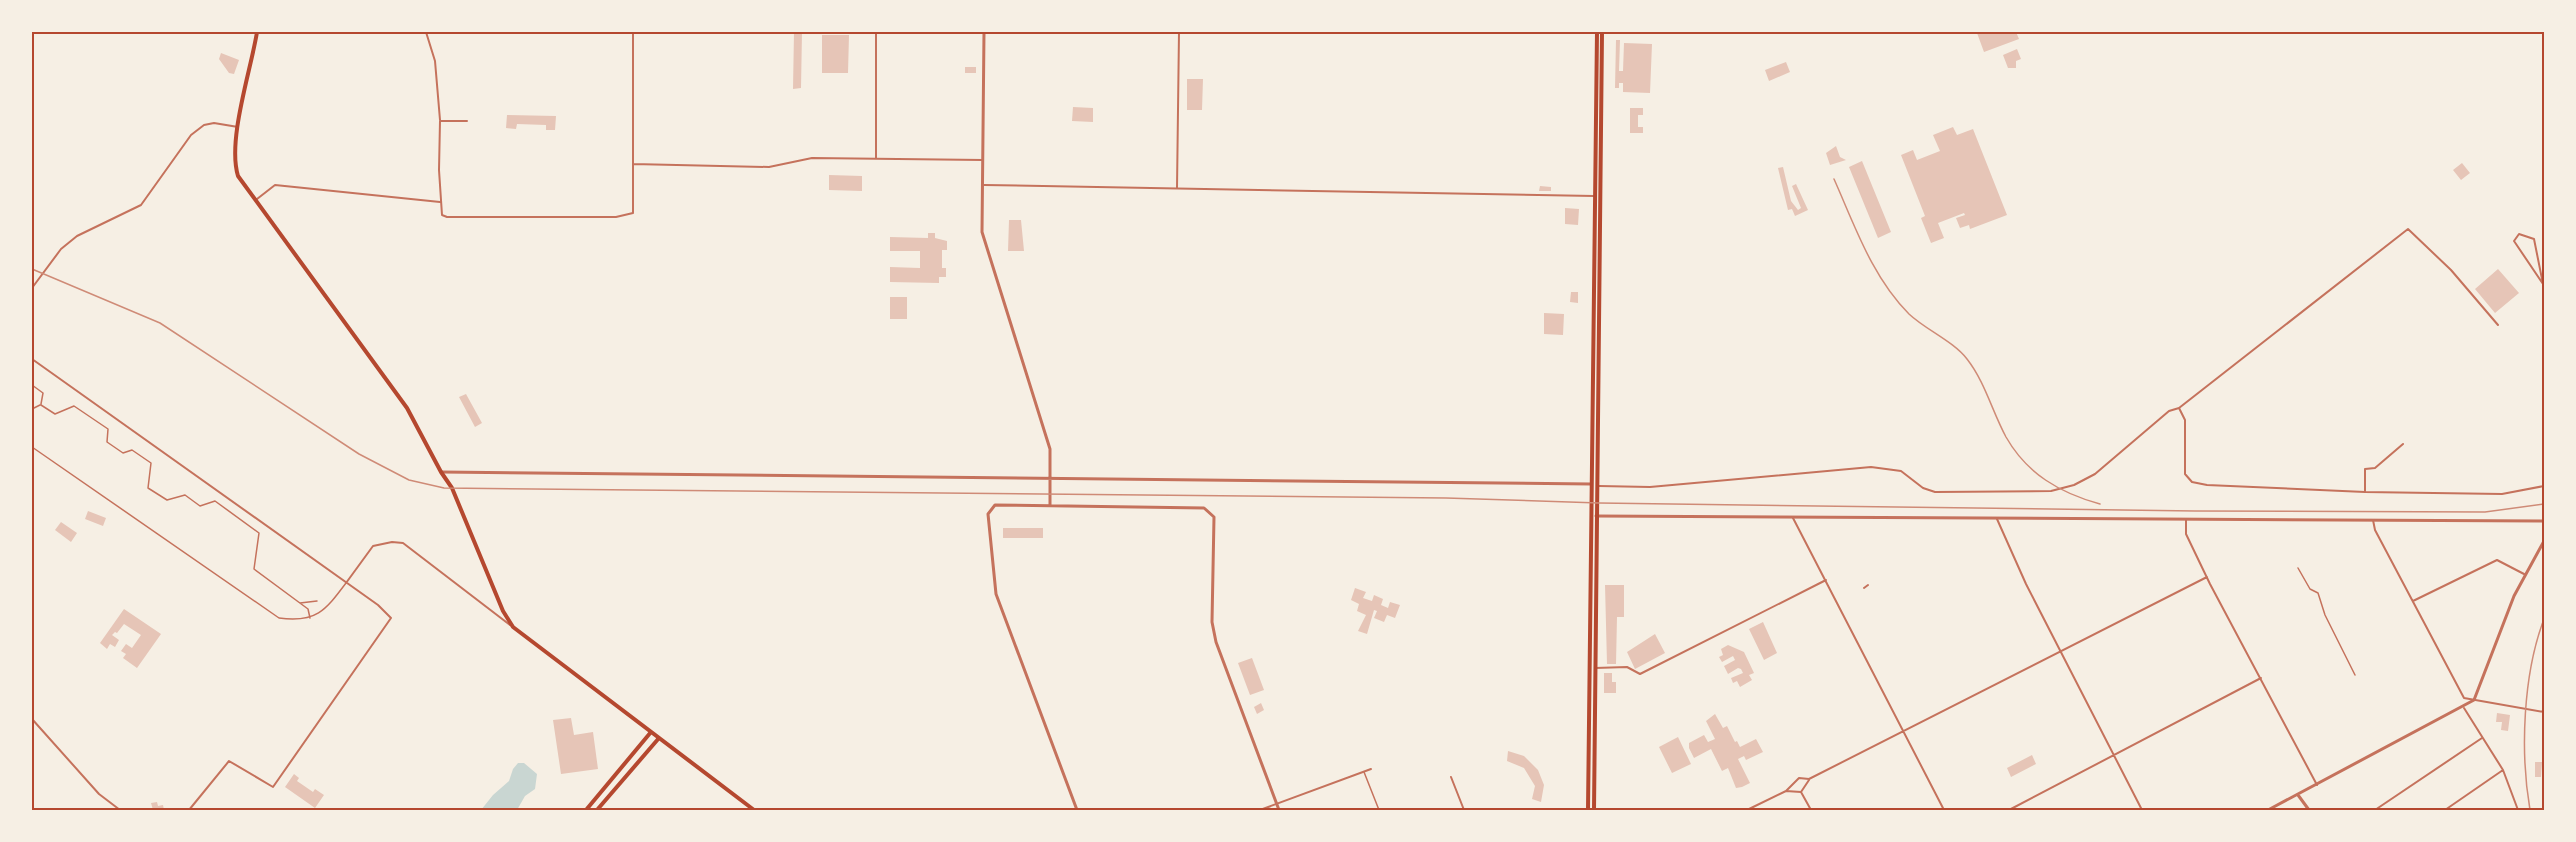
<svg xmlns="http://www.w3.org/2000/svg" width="2576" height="842" viewBox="0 0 2576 842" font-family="Helvetica,sans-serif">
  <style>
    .water { fill: #c9d6d2 }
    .building { fill: #e6c5b7 }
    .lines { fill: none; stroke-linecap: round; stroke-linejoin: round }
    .service { stroke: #c5725c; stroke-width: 1.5 }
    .pedestrian { stroke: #c5725c; stroke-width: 1.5 }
    .minor { stroke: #c5725c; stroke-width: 2 }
    .tertiary { stroke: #c5725c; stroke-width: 3 }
    .secondary { stroke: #b5482f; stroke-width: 4 }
    .primary { stroke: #b5482f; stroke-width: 4 }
    .rail { stroke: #cf8b77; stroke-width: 1.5 }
    .neatline { fill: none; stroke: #b5482f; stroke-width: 2 }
  </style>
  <rect width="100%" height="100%" fill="#f6efe4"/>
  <!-- water -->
  <path class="water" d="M518,763H524L537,774L535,789L525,796L517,810H481L493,795L509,781L513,769Z"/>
  <!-- building -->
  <path class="building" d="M794,32H802L801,88L793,89Z
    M1982,32H2016L2019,39L1984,52L1977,33Z
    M822,35H849L848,73H822Z
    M1616,40H1620L1619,71H1623L1624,43L1652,44L1650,93L1623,92V83H1619V88H1615Z
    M2017,49L2021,59L2016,61V68H2008L2003,55Z
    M221,53L239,60L234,74L229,73L219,59Z
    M1786,62L1790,72L1769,81L1765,70Z
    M965,67H976V73H965Z
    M1187,79H1203L1202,110H1187Z
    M1073,107L1093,108V122L1072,121Z
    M1630,108H1643V115H1638V127H1643V133H1630Z
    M507,115L556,116L555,130H546V125L517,124L516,129L506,128Z
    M1953,127L1957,135L1973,129L2007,215L1970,229L1969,225L1960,228L1956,218L1965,215L1964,213L1938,223L1944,238L1931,243L1921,218L1925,216L1901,155L1913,150L1917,160L1940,151L1933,135Z
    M1836,146L1840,157L1846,160L1830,165L1826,153Z
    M1862,161L1891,232L1878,238L1849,167Z
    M2462,163L2470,173L2461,180L2453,170Z
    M1783,167L1791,201L1798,210L1801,208L1792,186L1796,184L1808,210L1795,216L1792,209L1788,210L1778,168Z
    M829,175L862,176V191L829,190Z
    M1540,186L1551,187V191H1539Z
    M1565,208L1579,209L1578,225L1565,224Z
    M1009,220H1021L1024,251H1008Z
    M928,233H935V238L947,241V250H942V268H946V277H939V283L890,282V267L920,268V251H890V237L928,238Z
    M2498,269L2519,293L2495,313L2475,289Z
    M1571,292H1578V303L1570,302Z
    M890,297H907V319H890Z
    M1544,313L1564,314L1563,335L1544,334Z
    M466,394L482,423L475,427L459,397Z
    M88,511L106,518L103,526L85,519Z
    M61,522L77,533L71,542L55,530Z
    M1003,528H1043V538H1003Z
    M1605,585H1624V617H1617L1616,664H1607Z
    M1355,588L1366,592L1363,598L1372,601L1374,595L1383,599L1381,605L1388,608L1390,602L1400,605L1395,618L1387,615L1384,622L1374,618L1377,611L1374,610L1367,634L1358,631L1366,615L1357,611L1359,604L1351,600Z
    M124,609L161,634L137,668L123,658L126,654L121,651L126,644L132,648L141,635L124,624L117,633L115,632L112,635L119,640L115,647L110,644L107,649L100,643Z
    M1763,622L1777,653L1764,660L1749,629Z
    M1655,634L1665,653L1635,669L1627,652Z
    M1728,645L1744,652L1754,673L1749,675L1752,680L1740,687L1737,681L1733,683L1731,678L1743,673L1741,669L1738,668L1728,674L1724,666L1735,660L1733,656L1722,662L1719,657L1723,655L1721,649Z
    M1252,658L1264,690L1250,695L1238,663Z
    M1604,673H1612V682H1616V693H1604Z
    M1261,703L1264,710L1257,714L1254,707Z
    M2497,713L2510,715L2508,731L2501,730L2502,722H2496Z
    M1715,714L1723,728L1727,726L1735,742L1737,741L1740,747L1756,739L1763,752L1746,760L1744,756L1738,759L1750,783L1742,787L1736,788L1728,768L1722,771L1711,749L1694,758L1689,748V743L1704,735L1708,742L1715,739L1706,721Z
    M571,718L574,735L593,732L598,769L561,774L553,720Z
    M1678,737L1691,764L1672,773L1659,747Z
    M1508,751L1524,756L1538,770L1544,785L1541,802L1532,799L1535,786L1524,768L1507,761Z
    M2032,755L2036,764L2011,777L2007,768Z
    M2535,762H2542L2541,777H2535Z
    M294,774L299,778L297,781L313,792L315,789L324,795L315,808L285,787Z
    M157,802L158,806L163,805L164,810H153L151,803Z"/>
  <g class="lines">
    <!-- service -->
    <path class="service" d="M2298,568L2310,589L2318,593L2325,615L2355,675"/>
    <!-- pedestrian -->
    <path class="pedestrian" d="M32,385L43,393L41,404
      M41,405L55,414L74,406L108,429L107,442L123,453L132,450L151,463L148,488L167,500L185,495L200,506L215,501L259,533L254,569L308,609L310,618
      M32,409L40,405
      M32,447L279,618C316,623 325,611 346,583
      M300,603L317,601
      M1364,772L1379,810"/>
    <!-- minor -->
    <path class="minor" d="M426,32L435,61L440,120
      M467,121H440L439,170L442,215L447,217H616L633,213V32
      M876,158V32
      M633,164L769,167L812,158L983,160
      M984,185L1594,196
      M1177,188L1179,32
      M257,199L275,185L440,202
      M2543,284L2534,239L2519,234L2514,241L2543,284L2544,285
      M32,288L61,249L77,236L141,205L191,135L204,125L214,123L238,127
      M32,359L378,605L391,618L273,787L229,761L189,810
      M2179,408L2185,420V474L2192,482L2207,485L2365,492L2502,494L2544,486
      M1599,486L1650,487L1871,467L1901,471L1923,488L1935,492L2051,491L2074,485L2095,474L2169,411L2179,408L2408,229L2451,270L2498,325
      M2365,492V469L2375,468L2403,444
      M1793,518L1944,810
      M1997,519L2026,584L2142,810
      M2186,520V534L2210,584L2317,785
      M2373,520L2375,530L2464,698L2544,712
      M346,583L373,546L392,542L403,543L510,625
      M1864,588L1868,585
      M2413,601L2497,560L2524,574
      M1595,668L1627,667L1640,674L1826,580
      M2464,708L2503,770L2518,810
      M32,719L99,794L120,810
      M1451,777L1464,810
      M1786,791L1801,792L1809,780
      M1801,792L1811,810
      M1260,810L1371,769
      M1747,810L1786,791L1799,778L1809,779L2207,577
      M2009,810L2261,678
      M2375,810L2482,738
      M2445,810L2503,770"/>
    <!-- tertiary -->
    <path class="tertiary" d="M984,32L982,232L1050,449V505
      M441,472L1591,484
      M1596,516L2544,521
      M2298,795L2309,810
      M1077,810L996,594L988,514L995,505L1204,508L1214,517L1212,622L1216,642L1279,810
      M2268,810L2474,700L2514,596L2544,541"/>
    <!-- secondary -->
    <path class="secondary" d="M257,32C251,70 227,140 238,176L407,408L441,472L452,488L503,611L513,627L754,810
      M586,810L651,732
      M597,810L659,738"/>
    <!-- primary -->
    <path class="primary" d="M1588,810L1597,32
      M1594,810L1602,32"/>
    <!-- rail -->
    <path class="rail" d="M1834,179C1855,226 1872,277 1909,314C1926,330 1953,341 1967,359C1985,382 1992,411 2006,437C2027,474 2060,493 2100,504
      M32,269L160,323L359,454L409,480L444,488L1446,498L1599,503L2195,511L2485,512L2544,504
      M2530,810C2520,752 2523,674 2544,619"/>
  </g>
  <!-- border -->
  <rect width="2576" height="842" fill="none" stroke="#f6efe4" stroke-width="66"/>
  <rect x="33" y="33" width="2510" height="776" class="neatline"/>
</svg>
